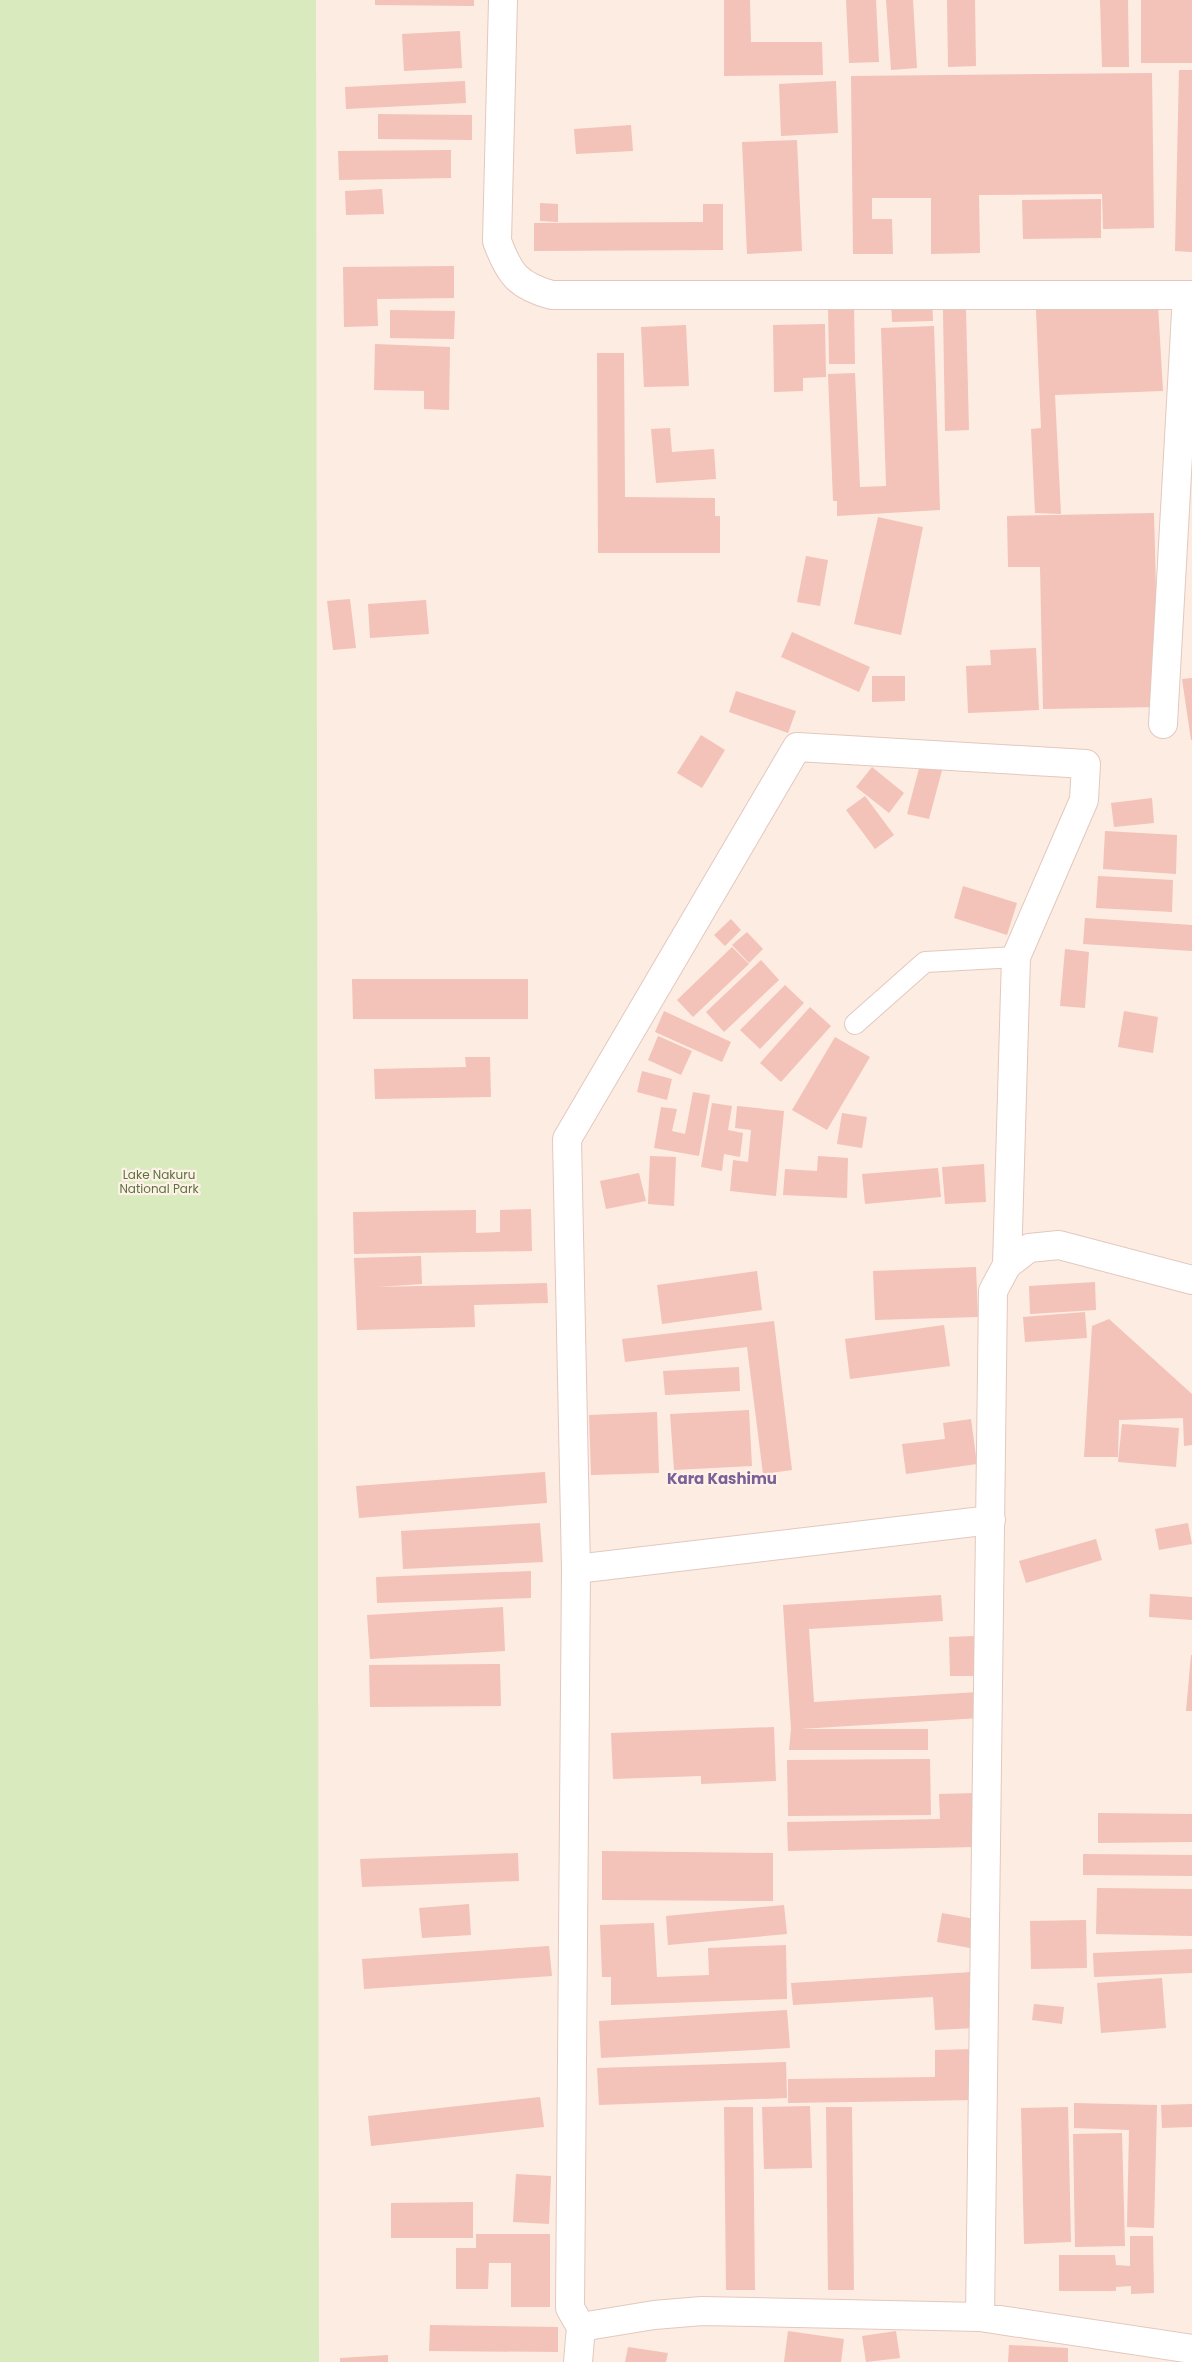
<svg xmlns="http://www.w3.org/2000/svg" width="1192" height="2362" viewBox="0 0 1192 2362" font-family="Poppins,sans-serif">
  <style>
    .green { fill: #daeabf }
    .building { fill: #f3c2b8 }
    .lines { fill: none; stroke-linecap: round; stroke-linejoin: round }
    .service-casing { stroke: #e3c8bf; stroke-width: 22 }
    .minor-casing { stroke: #e3c8bf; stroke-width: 30 }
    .service { stroke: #fff; stroke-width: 20 }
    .minor { stroke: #fff; stroke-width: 28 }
    .labels { text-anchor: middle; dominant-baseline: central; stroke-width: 4.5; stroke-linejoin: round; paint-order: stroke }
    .park-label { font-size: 12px; fill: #59743c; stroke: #fff1e7 }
    .quarter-label { font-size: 15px; font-weight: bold; fill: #7a6298; stroke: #fff1e7 }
  </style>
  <rect width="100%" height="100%" fill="#fdece1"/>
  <!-- green -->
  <path class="green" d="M0,0H316L319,2362H0Z"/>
  <!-- building -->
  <path class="building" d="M375,0H474V6L375,5Z
    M724,0H750L751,42H822L823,75L724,76Z
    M846,0H876L879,62L849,63Z
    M886,0H913L917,68L891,70Z
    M947,0H975L976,66L948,67Z
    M1100,0H1128L1129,67H1102Z
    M1141,0H1192V63H1141Z
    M460,31L462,68L404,71L402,34Z
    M1179,70H1192V252L1175,251Z
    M1152,73L1154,228L1103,229L1102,194L979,195L980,253L931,254V198H872V219H892L893,254H853L851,76Z
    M465,81L466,103L346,109L345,87Z
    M836,81L838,133L781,136L779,84Z
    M378,114L472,115V140L378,139Z
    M631,125L633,151L576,154L574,129Z
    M797,140L802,251L747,254L742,142Z
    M451,150V178L339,180L338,151Z
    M382,189L384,214L346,215L345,191Z
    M1101,199V238L1023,239L1022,200Z
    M540,203L558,204V222L540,221Z
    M703,204H723V250L534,251V223L703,222Z
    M454,266V298L377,299L378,326L344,327L343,267Z
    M932,301L933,321L892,322L891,302Z
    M854,303L855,364H829L828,304Z
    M1158,305L1163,391L1055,395L1061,514L1035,513L1031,429L1041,428L1036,310Z
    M390,310L455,311L454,339L390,338Z
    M943,310H966L969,430L945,431Z
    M825,324L826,377L803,378V391L774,392L773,325Z
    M686,325L689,386L644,387L641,327Z
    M934,326L940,510L837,516V501H833L828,374L855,373L860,487L886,486L881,328Z
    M375,344L450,347L449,410L424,409V391L374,390Z
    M597,353H624L625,497L715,498V516H720V553H598Z
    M670,428L672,452L714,449L716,479L656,483L651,429Z
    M1154,513L1159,707L1043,709L1040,567H1008L1007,516Z
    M878,517L923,527L901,635L854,624Z
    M806,556L828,560L820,606L797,602Z
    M350,599L356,648L333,650L327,601Z
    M426,600L429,634L370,638L368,604Z
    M792,632L870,667L859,692L781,657Z
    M1036,648L1039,710L968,713L966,666L991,665L990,650Z
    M872,676H905V701L872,702Z
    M1192,678V740H1191L1182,679Z
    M736,691L796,711L788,733L729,712Z
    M701,735L725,750L702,788L677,773Z
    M922,757L944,763L929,819L907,814Z
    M872,767L904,793L889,813L856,787Z
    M865,796L894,835L875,849L846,810Z
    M1152,798L1154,823L1114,827L1111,803Z
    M1105,831L1177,835L1176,874L1103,869Z
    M1098,876L1173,880L1172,912L1096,908Z
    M963,886L1017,903L1007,935L954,918Z
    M1085,918L1192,925V951L1083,944Z
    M731,919L741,930L725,946L714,935Z
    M747,932L763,949L749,963L732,945Z
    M732,947L749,964L693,1017L677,1000Z
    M1065,949L1089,952L1085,1008L1060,1006Z
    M761,960L779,980L724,1032L706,1012Z
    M352,979H528V1019H353Z
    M785,985L804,1003L760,1049L740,1030Z
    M810,1007L831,1026L781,1082L760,1063Z
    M664,1011L731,1042L722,1062L655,1032Z
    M1124,1011L1158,1017L1153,1053L1118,1047Z
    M658,1036L692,1051L681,1075L648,1060Z
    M835,1037L870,1057L827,1130L792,1110Z
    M465,1057H490L491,1097L375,1099L374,1069L466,1067Z
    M642,1071L672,1079L667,1100L637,1092Z
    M693,1092L710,1095L699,1156L654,1148L661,1107L677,1109L672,1131L685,1134Z
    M712,1103L732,1106L728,1130L743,1133L740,1157L724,1154L722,1171L701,1167Z
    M737,1106L784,1111L776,1196L730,1191L733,1160L748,1162L751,1130L735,1128Z
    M842,1113L867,1117L862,1148L837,1144Z
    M650,1156L676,1157L674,1206L648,1204Z
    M818,1156L848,1158L847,1198L783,1195L785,1169L817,1171Z
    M984,1164L986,1202L945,1204L942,1167Z
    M938,1168L941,1197L865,1204L862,1174Z
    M639,1173L646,1201L606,1209L600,1181Z
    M531,1209L532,1251L354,1254L353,1212L476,1210V1233L500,1232V1210Z
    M421,1256L422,1284L378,1287L547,1283L548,1303L474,1305L475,1327L357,1330L354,1258Z
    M976,1267L978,1317L875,1320L873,1271Z
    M757,1271L762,1310L662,1324L657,1285Z
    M1095,1282L1096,1310L1030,1314L1029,1286Z
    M1085,1312L1087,1338L1025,1342L1023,1317Z
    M1109,1319L1192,1394V1445L1184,1446L1183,1418L1119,1420L1118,1457H1084L1092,1326Z
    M774,1321L792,1470L763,1474L747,1347L625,1362L622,1339Z
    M944,1325L950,1366L850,1379L845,1339Z
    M739,1367L740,1391L665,1395L663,1371Z
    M749,1410L752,1466L674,1470L670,1414Z
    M657,1412L659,1473L591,1475L589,1415Z
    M971,1419L977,1464L906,1474L902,1444L945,1439L943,1423Z
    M1122,1424L1179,1428L1176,1467L1118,1462Z
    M545,1472L547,1503L359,1518L356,1486Z
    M540,1523L543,1562L403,1569L401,1531Z
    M1188,1523L1192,1544L1159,1550L1155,1529Z
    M1096,1539L1102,1560L1026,1583L1019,1561Z
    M531,1571V1598L377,1603L376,1577Z
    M1150,1594L1192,1597V1620L1149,1617Z
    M941,1595L943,1621L809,1629L814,1702L978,1692L980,1718L800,1729H928V1750H789L791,1729L783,1605Z
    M503,1607L505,1651L370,1659L367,1615Z
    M974,1636V1676H950L949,1637Z
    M1191,1655H1192V1711H1186Z
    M500,1664L501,1706L370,1707L369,1665Z
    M774,1727L776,1781L701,1784V1776L613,1779L611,1733Z
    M930,1759L931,1815L788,1816L787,1760Z
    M976,1793L977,1847L788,1851L787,1822L940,1819L939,1794Z
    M1098,1813L1192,1814V1842L1098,1843Z
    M602,1851L773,1853V1901L602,1900Z
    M518,1853L519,1881L362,1887L360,1859Z
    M1083,1854L1192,1855V1876L1083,1875Z
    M1097,1888L1192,1889V1936L1096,1934Z
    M469,1904L471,1935L422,1938L419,1908Z
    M784,1905L787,1934L668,1945L666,1916Z
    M942,1913L975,1919L970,1948L937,1942Z
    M1086,1920L1087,1968L1031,1969L1030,1921Z
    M654,1923L657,1977L709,1975L708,1948L786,1945L787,1999L611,2005V1977H602L600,1925Z
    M549,1946L552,1976L364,1989L362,1959Z
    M1192,1949V1973L1094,1977L1093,1953Z
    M972,1972L976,2028L935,2030L933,1997L793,2005L791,1983Z
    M1162,1978L1166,2028L1101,2033L1097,1983Z
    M1034,2004L1064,2007L1062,2024L1032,2020Z
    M787,2010L790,2048L601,2058L599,2021Z
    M975,2049V2100L788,2103V2079L935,2077V2050Z
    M786,2062L787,2098L599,2105L597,2068Z
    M540,2097L544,2127L371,2146L368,2116Z
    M1074,2103L1157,2105L1154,2228L1127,2227L1129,2130L1074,2128Z
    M1192,2104V2127L1162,2128L1161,2105Z
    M810,2106L812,2168L764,2169L762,2107Z
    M724,2107H753L755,2290H726Z
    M826,2107H852L854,2290H828Z
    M1068,2107L1071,2242L1024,2244L1021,2108Z
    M1122,2133L1125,2246L1075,2247L1073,2134Z
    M516,2174L551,2176L549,2224L513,2222Z
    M473,2202V2238H391V2203Z
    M476,2234H550V2307H511V2263H489L488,2289H456V2248H476Z
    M1130,2236H1153L1154,2293L1131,2294V2286L1116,2287V2291H1059V2255H1115L1116,2265L1130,2266Z
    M430,2325L558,2327V2352L429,2351Z
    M788,2331L844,2339L841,2362H784Z
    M896,2331L900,2358L866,2362L862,2336Z
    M1009,2345L1068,2348V2362H1008Z
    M628,2347L668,2353L666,2362H625Z
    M388,2355V2362H340V2358Z"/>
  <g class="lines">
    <defs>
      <path id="service" d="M855,1024L925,962L1016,957"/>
      <path id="minor" d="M503,0L497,241C509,274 518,286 552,295H1192
        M1163,724L1187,295
        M1007,1265L1016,957L1084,800L1086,764L797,747L567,1139L576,1569L570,2308L581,2327L654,2315L702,2311L980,2317L1192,2349
        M576,1569L991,1520
        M980,2317L993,1291L1007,1265L1029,1248L1059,1245L1192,1280
        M578,2362L581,2327"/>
    </defs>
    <!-- service casing -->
    <use href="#service" class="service-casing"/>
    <!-- minor casing -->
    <use href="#minor" class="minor-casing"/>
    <!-- service -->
    <use href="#service" class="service"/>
    <!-- minor -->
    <use href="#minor" class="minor"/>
  </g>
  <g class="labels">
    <!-- park labels -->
    <g class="park-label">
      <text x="159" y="1174">Lake Nakuru<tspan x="159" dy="14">National Park</tspan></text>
    </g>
    <!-- quarter labels -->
    <g class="quarter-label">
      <text x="722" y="1478">Kara Kashimu</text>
    </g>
  </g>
</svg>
